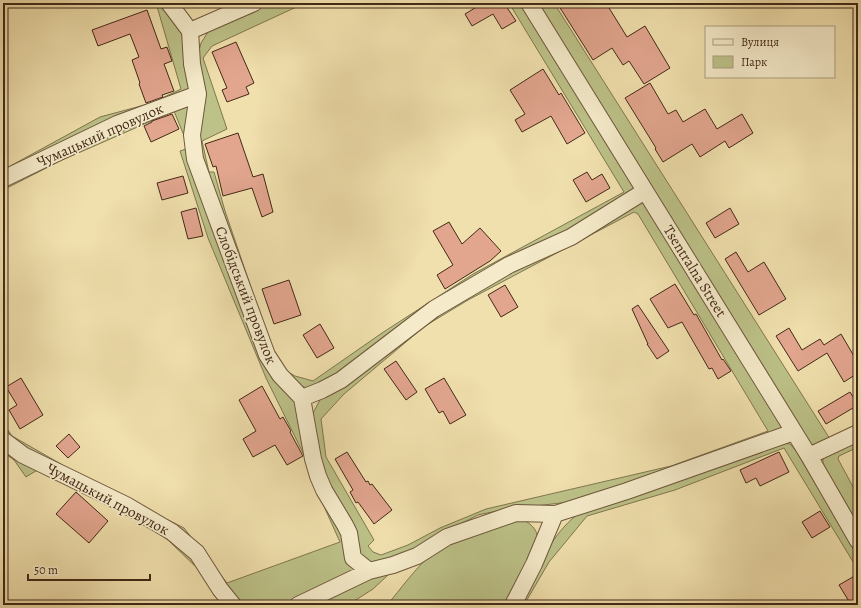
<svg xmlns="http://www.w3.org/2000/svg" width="861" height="608" viewBox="0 0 861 608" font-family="Alegreya,serif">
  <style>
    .green { fill: #bcc288; stroke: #80764f; fill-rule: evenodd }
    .building { fill: #e2a68f; stroke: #432916 }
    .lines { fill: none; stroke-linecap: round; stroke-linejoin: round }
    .minor-casing { stroke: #6e573c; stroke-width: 18 }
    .minor { stroke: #f5ebca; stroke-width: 16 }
    .labels { text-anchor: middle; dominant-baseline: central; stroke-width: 3.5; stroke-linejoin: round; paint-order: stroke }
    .street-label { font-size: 15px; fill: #432916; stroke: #f5ebca }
  </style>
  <rect width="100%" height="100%" fill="#f0e0ad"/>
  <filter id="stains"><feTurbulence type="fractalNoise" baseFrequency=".005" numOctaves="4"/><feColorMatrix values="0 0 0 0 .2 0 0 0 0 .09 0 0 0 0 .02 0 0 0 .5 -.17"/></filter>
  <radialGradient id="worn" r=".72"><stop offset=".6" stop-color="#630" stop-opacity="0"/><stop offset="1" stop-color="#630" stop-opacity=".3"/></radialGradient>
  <!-- green -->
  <path class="green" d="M156,3H165L184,37L191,88L181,97L3,170L100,117L152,103L181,89Z
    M262,3H305L212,46L203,58L227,129L202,141L209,172H214L225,211L271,346L281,368L295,376L313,381L382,333L473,274L624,192L509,3H521L636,187L638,192L636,195L566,237L502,266L426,312L331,382L321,387L307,388L292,383L283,376L267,352L210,195L196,152L195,134L202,86L198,54L201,43L208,32L214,26L233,15Z
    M537,3H554L830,439L812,448Z
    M189,103L190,120L253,331L295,397L360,568L290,605H237L195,547L3,437V423L12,436L80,475L184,528L227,583L340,542L309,473L306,459L266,378L208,238L180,151L189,148L174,111L60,161L3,190V184L69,151Z
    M642,200L783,426L776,433L569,502L501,510L478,515L456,526L401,556L365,564L327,488L312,415L321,398L418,325ZM634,212L638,214L768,431L671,466L486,509L440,528L408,545L381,555L373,552L368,546L374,540L326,457L321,419L344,394L425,326L468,300Z
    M858,437V447L839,456L838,459L858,496V524L823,465V458Z
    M783,443L790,444L796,451L858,555V570L784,448L675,490L587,516L549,562L524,605H519C535,574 549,536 578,514Z
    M3,447L60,476L185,547L223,605L197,568L168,540L150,528L39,469L26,477L14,460L3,452Z
    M522,519C529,523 534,526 537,534C541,550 516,590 508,605H387C400,590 417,566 432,554C457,536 493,529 522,519Z
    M387,573V576L373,589L348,605H309L350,583Z"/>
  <!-- building -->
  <path class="building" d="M483,3H511L506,6L516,21L502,29L493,14L472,26L465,14Z
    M557,3H606L627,37L645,26L670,68L644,84L629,61L623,65L612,48L593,60Z
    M147,10L161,49L167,47L172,61L164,64L174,91L162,95L163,97L146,103L139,84L140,83L132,60L139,57L130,34L98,46L92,30Z
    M236,42L254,83L246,87L249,94L227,102L222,90L227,88L212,52Z
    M543,69L559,95L561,93L585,133L567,144L551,116L522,132L515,120L525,114L510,90Z
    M650,83L668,114L676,110L683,122L705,109L717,129L742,114L753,133L729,148L725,141L700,157L692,144L663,162L655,149L656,148L625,98Z
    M172,114L179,129L151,142L144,126L152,122V121Z
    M238,133L253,177L263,174L273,212L262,217L252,188L223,196L216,166L213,167L205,144Z
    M587,172L592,180L602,174L610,188L586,202L573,180Z
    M183,176L188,193L162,200L157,183Z
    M196,208L203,236L188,239L181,212Z
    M730,208L739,224L715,238L706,223Z
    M449,222L462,244L480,228L501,251L490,261L445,289L437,275L453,265L433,231Z
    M736,252L748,272L764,262L786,299L759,315L725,259Z
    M289,280L301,315L274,324L262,289Z
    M675,284L694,315L696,314L722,360L723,359L731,371L718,379L712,368L709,369L682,322L668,328L650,299Z
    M505,285L518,307L501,317L488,295Z
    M638,305L669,351L657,359L647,344H648L632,309Z
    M320,324L334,348L317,358L303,335Z
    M789,328L802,350L820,339L824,345L841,334L858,363V373L844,382L827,353L798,371L776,336Z
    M396,361L417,392L406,400L384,369Z
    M21,378L43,415L20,429L9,410L17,405L6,387Z
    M444,378L466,415L450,424L443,411L439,413L425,389Z
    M262,386L280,419L283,417L291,431L290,432L303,456L287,465L275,445L253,457L243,439L256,431L239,400Z
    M850,392L858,405L826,424L818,411Z
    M69,434L80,447L68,458L56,446Z
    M347,452L366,482L368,481L370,485L372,484L392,510L374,524L358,502L356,503L350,492L353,490L335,459Z
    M779,452L789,472L760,486L756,478L746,483L740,470Z
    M76,492L108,521L89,543L56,514Z
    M820,511L830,527L812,538L802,522Z
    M858,574V598L850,603L839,585Z"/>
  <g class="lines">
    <defs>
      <path id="minor" d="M169,3L190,31L192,64L198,94L192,135L195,159L267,355L280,375L302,398L313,459L318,476L324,490L345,525L349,533L353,558L369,571
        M529,3L809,456L858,541
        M190,31L254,3
        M3,179L117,124L198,94
        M302,398L322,390L341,380L434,309L509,265L571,237L645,191
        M3,440L23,455L126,505L172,532L197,553L220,589L233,605
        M809,456L858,433
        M298,605L369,571L393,565L417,556L447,537L516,513L555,514L627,491L794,432
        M513,605L534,564L555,514"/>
    </defs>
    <!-- minor casing -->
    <use href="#minor" class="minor-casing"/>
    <!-- minor -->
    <use href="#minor" class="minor"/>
  </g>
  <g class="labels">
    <!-- street labels -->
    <g class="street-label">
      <text transform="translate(100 135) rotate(-24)">Чумацький провулок</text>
      <text transform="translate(695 271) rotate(58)">Tsentralna Street</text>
      <text transform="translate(246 295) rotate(69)">Слобідський провулок</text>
      <text transform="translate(108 499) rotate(28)">Чумацький провулок</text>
    </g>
  </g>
  <!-- margin -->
  <rect width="861" height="608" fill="none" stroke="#f0e0ad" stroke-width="16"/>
  <rect x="4" y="4" width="853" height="600" fill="none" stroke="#432916" stroke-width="2"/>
  <rect x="8" y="8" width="845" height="592" fill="none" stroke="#432916"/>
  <!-- legend -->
  <rect x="705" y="26" width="130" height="52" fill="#f5ebca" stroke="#ae9d82"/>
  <rect x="713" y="39" width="20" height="6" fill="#f5ebca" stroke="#ae9d82"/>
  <text x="741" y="46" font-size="12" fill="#432916">Вулиця</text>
  <rect x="713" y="56" width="20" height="12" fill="#bcc288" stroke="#ae9d82"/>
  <text x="741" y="66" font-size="12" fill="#432916">Парк</text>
  <!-- scale -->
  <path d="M28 574v6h122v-6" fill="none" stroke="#432916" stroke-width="2"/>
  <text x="34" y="574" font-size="12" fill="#432916" stroke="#f5ebca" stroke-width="3" paint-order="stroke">50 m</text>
  <rect width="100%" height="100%" filter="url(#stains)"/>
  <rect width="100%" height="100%" fill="url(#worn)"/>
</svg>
